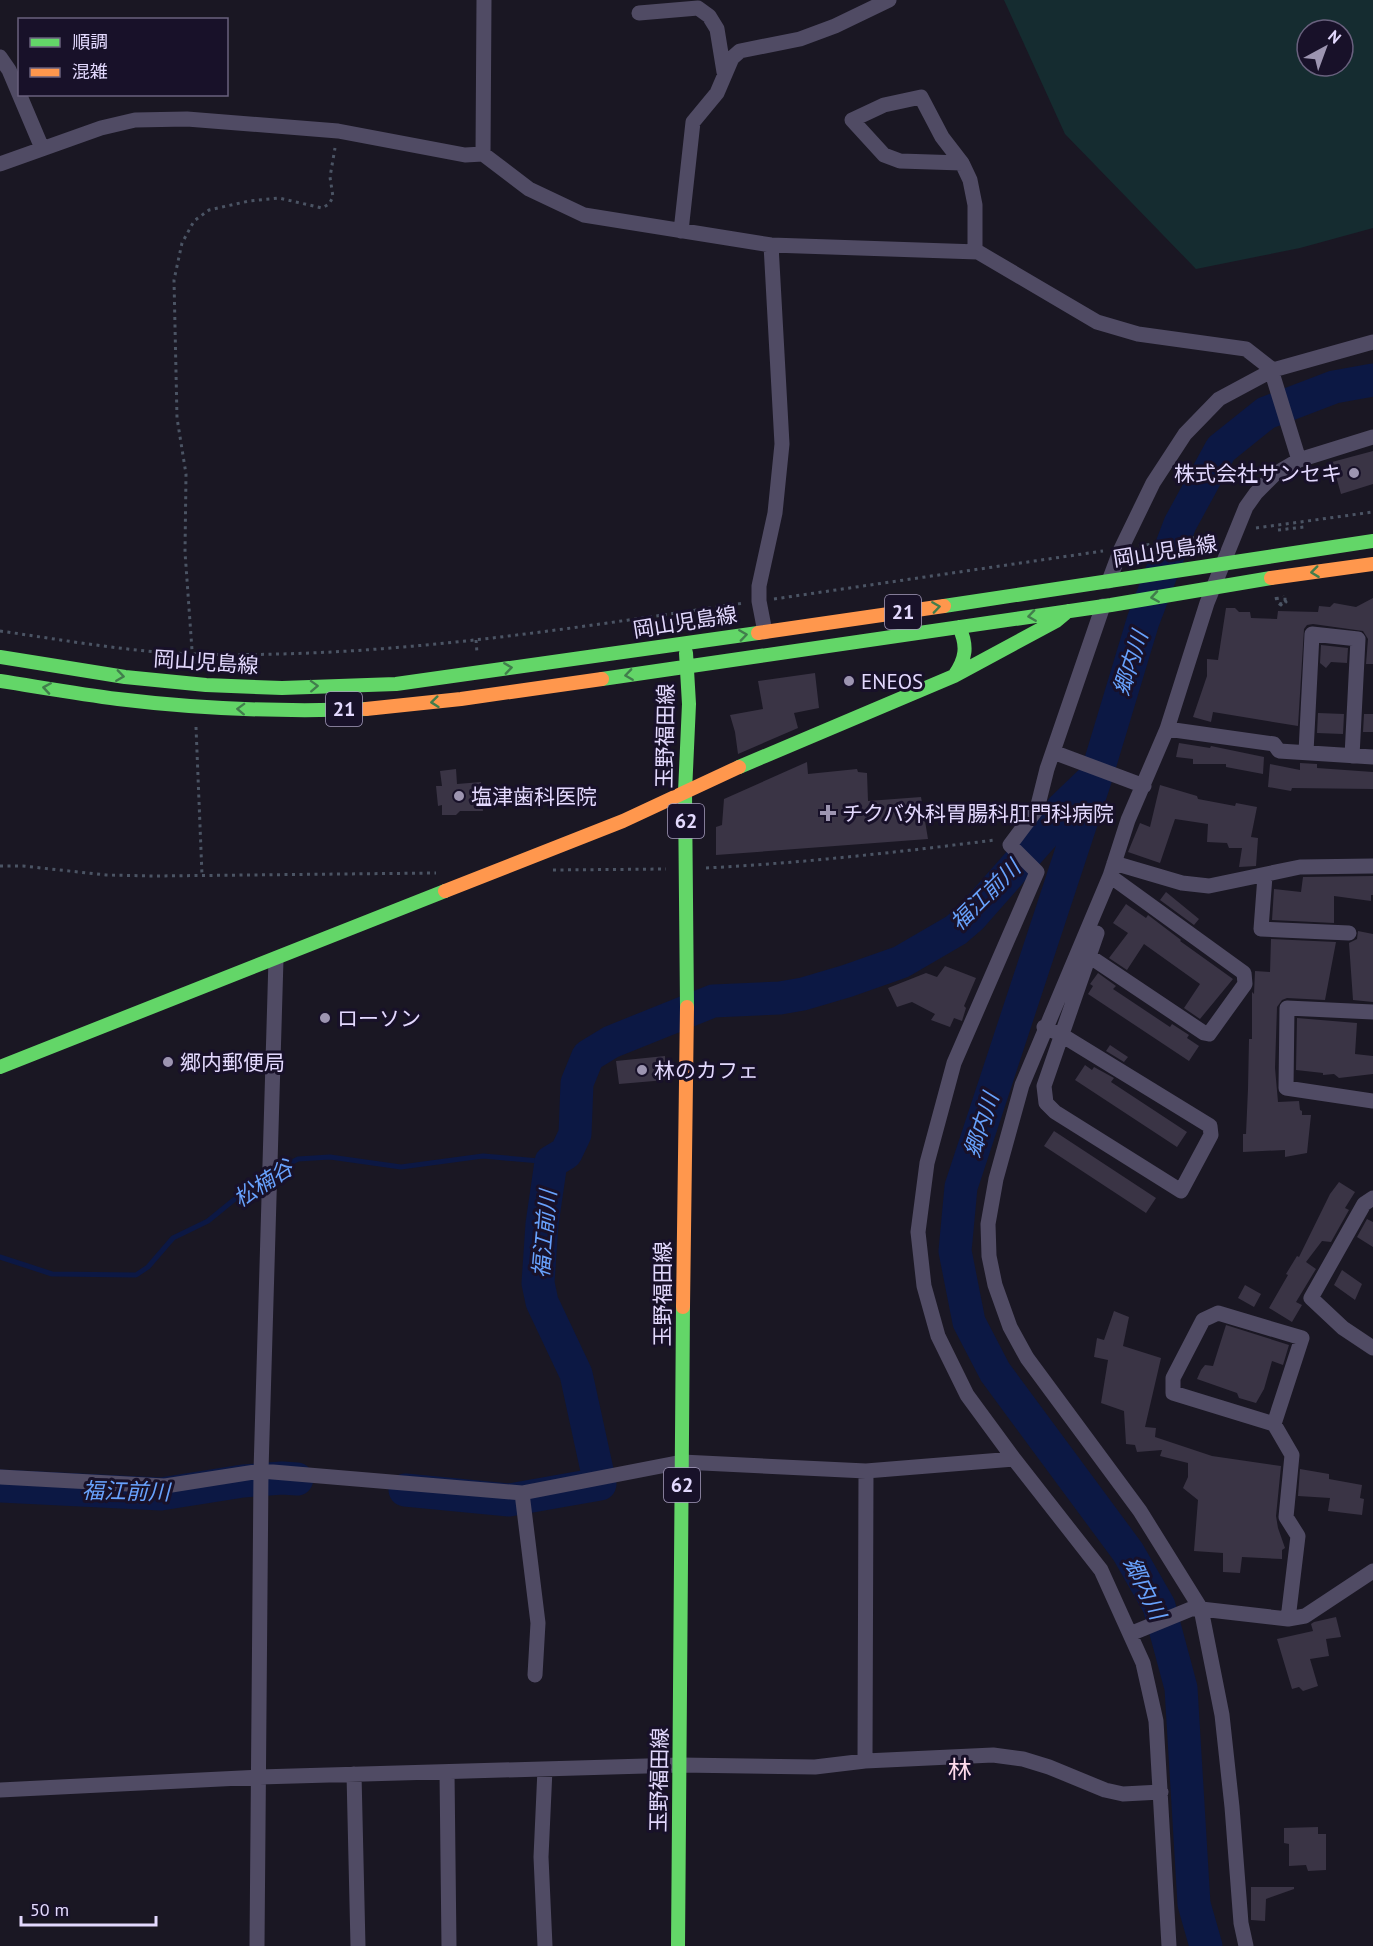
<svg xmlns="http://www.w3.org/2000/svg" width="1373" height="1946" viewBox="0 0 1373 1946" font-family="'PT Sans','Noto Sans JP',sans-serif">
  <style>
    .green { fill: #152c30; fill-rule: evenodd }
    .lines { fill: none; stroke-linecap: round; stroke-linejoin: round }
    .stream { stroke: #0c1844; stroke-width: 5 }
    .river { stroke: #0c1844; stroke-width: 33 }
    .building { fill: #3a3445 }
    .path { stroke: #4b5464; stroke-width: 3; stroke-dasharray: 3 4.5; stroke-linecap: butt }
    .street { stroke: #504b64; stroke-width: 15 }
    .fast { stroke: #63d668; stroke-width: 14 }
    .slow { stroke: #ff974d; stroke-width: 14 }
    .oneway { stroke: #417d4c }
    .poi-dot { fill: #9d95b1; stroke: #181129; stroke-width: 2 }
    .labels { text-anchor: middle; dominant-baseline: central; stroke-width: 6; stroke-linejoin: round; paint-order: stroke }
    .shield { fill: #181129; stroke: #a69dbe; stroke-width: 1.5 }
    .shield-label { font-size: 20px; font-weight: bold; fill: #e3d9fe }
    .poi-label { font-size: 21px; fill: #e3d9fe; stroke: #181129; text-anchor: start }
    .street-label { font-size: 21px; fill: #e3d9fe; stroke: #181129 }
    .water-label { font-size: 22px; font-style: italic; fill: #68a2fd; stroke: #181129 }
    .quarter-label { font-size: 24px; fill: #fedbec; stroke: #181129 }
  </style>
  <rect width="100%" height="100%" fill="#1a1723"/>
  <!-- green -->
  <path class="green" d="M1004,0H1373V228L1300,248L1196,269L1065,134ZM1307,30H1343V66H1307Z"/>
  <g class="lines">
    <!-- stream -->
    <path class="stream" d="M0,1257L52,1274L136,1275L148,1267L173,1238L208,1221L257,1181L298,1159L330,1157L401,1167L483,1156L551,1162"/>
    <!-- river -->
    <path class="river" d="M0,1486L161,1494L243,1481L282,1478L297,1479
      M405,1490L509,1500L600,1484L576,1374L542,1302L538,1283L542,1224L551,1162L566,1153L575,1134L577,1083L588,1056L611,1042L713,1001L780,998L803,994L847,981L901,962L956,930L971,917L1053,824L1062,809L1089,783
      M1206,1946L1194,1904L1181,1688L1159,1606L1128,1552L995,1372L969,1322L955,1251L961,1187L1096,777L1143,621L1180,524L1221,449L1266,413L1334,387L1373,380"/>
  </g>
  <!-- building -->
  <path class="building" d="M1373,451V484L1341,494L1332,462Z
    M1373,598V664H1366L1368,639L1363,631L1313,624L1307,625L1304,629L1298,726L1213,712L1211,722L1193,717L1207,676V659L1218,660L1226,608H1235L1239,612H1250L1251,618L1277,619L1278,611L1318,612L1319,606L1330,607L1334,603L1356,607Z
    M1321,645L1348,648L1347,663L1331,662L1326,668L1320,663Z
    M815,673L819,708L794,713L798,728L738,754L735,732L730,715L763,709L758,681Z
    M1318,713L1344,714L1343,734L1317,733Z
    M1364,714H1373V732H1363Z
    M1179,743L1210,748L1211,746L1264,757L1263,774L1226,767V764H1193V759L1176,757Z
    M807,762L808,774L857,769L858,772L867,773L868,801L921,797L928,839L716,855V827L722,825L724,799Z
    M1300,763L1317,764V768L1373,772V789L1292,788L1291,791L1268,787L1270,764L1300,770Z
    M456,769L457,784L481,782L483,811H460L456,815H442V805L438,806L436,786H442L440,771Z
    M1160,785L1197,796L1198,799L1235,806L1236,803L1257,807L1251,837L1258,838L1256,866L1239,867L1242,848H1229L1227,843L1207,842L1208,824L1175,819L1160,863L1128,852L1140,823L1150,827Z
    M1373,876V895H1371V901L1334,896V923L1272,920L1274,889L1301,892L1303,877Z
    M1166,892L1199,919L1194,925L1160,900Z
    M1126,904L1146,918L1148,915L1181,940L1180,941L1233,979L1200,1019L1184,1008L1200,984L1144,944L1127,970L1109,958L1128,933L1113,923Z
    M1358,931L1373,934V1002L1353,1000L1349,943L1357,939Z
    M1271,939L1336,942L1325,1000L1287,998L1282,1000L1277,1007L1275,1068L1278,1102L1299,1101L1300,1110L1302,1111V1115H1311L1307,1153L1285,1157V1150L1243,1152V1134H1246L1248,1089L1249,1039H1252V992L1254,994L1255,971L1270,972Z
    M945,966L976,978L964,1006L966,1008L962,1021L954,1018L950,1027L931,1020L935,1014L912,1002L897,1007L888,988L926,973L937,977Z
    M1098,973L1116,986L1113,989L1170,1027L1172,1024L1189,1035L1187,1038L1199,1046L1189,1061L1088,994L1093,986L1090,984Z
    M1297,1018L1357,1023L1355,1054L1373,1056V1074L1339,1078L1334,1074L1323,1075V1073L1296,1070Z
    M1110,1045L1128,1057L1124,1062L1106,1051Z
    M665,1056L666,1080L619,1084L616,1061Z
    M1085,1065L1092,1070L1094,1067L1114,1078L1111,1082L1187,1132L1177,1147L1075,1080Z
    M1054,1131L1156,1198L1146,1213L1044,1146Z
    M1339,1182L1355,1192L1345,1208L1349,1210L1331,1242L1322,1241L1306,1262L1316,1269L1296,1302L1302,1305L1292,1322L1269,1308L1288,1275L1286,1274L1297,1256L1299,1257L1330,1194Z
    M1367,1219L1373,1222V1247L1357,1237Z
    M1342,1270L1362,1284L1355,1300L1334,1285Z
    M1245,1285L1261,1294L1254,1307L1238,1298Z
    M1114,1311L1129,1317L1123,1346L1161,1358L1145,1427L1156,1428L1155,1437L1212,1456L1281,1466L1276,1516L1278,1528L1285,1548L1282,1550V1559L1242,1557L1240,1573L1223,1572V1553L1194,1551L1198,1500L1183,1488L1188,1477V1463L1160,1456L1162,1450L1137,1452L1135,1445L1126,1444L1124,1411L1101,1403L1108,1360L1094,1357L1097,1338L1104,1340Z
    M1226,1325L1289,1345L1283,1365L1272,1361L1264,1389L1256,1403L1239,1398L1237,1393L1197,1379L1201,1370L1205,1365L1213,1366Z
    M1300,1469L1329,1474V1479L1362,1485L1360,1498L1364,1499L1362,1515L1328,1511L1330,1498L1298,1496Z
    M1336,1617L1341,1637L1326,1639L1329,1656L1310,1659L1318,1686L1303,1691L1299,1687L1292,1689L1277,1639L1313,1631L1311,1624L1314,1622Z
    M1318,1827V1834H1326V1870L1308,1871L1306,1865L1289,1866V1844L1284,1843V1828Z
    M1251,1887H1294V1889L1266,1899L1265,1921L1251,1920Z"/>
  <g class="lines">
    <!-- path -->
    <path class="path" d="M1256,528L1373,512
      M1278,530L1304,527
      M1139,546L1219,534
      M1276,597L1277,602L1281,605L1286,602L1283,596
      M1277,597L1278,603L1282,604L1285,602V597
      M774,599L1103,551
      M0,631C64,640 129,652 194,654C379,659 561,630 744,603
      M476,640L477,653
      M193,664L185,552L186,474L177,418L174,280L182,243L194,221L209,210L249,201L279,198L322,208L329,204L333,197L330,177L335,148
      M196,727L202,875
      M0,866H23L106,875L154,876L436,873
      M706,868C803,863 899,852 995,840
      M553,870L666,869"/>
    <!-- street -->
    <path class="street" d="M639,13L698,8L709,16L717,29L724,72
      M0,57L9,70L42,148
      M483,154L484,0
      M962,163L900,161L884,155L852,120L884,105L921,97L942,137L962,163L970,180L975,205V252
      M0,164L101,128L135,120L187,119L338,131L465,155L483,154L529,189L584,215L771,245L978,252L1097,322L1138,334L1246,349L1273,370
      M681,231L693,122L717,93L732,58L740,51L800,39L835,26L889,0
      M1273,370V376L1299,460
      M1109,581L1121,549L1153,483L1185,434L1219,399L1273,370L1373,342
      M765,632L759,601V586L775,513L782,444L771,245
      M1167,729L1274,744L1279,751L1373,757
      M1053,752L1144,786
      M1306,752L1312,634L1358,639L1352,756
      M1114,863L1182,883L1209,886L1300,867L1373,866
      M1265,876L1261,929L1349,933
      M1080,950L1204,1033L1209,1034L1245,984L1244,973L1110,876
      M1373,1012L1287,1008L1286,1088L1373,1101
      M1044,1027L1060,1034L1210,1126L1211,1135L1181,1191L1055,1112L1046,1103L1044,1086L1097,933
      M1373,1198L1364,1204L1311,1298L1343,1328L1373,1348
      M1274,1424L1302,1338L1218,1313L1203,1320L1173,1378V1393L1274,1424L1292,1455L1286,1517L1298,1536L1288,1619
      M1014,1459L967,1395L938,1336L924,1286L918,1232L927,1163L954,1063L1037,872L1010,845L1037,809L1047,769L1103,606
      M0,1477L165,1486L261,1471L522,1493L682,1462L866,1471L1014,1459L1101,1570L1143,1663L1156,1721L1169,1946
      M522,1493L538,1623L535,1675
      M1130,1634L1191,1609H1201L1288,1619L1305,1616L1373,1571
      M865,1761L866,1471
      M545,1769L541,1857L545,1946
      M447,1772L449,1946
      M354,1774L358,1946
      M0,1790L259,1777L680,1765L815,1767L865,1761L993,1755L1023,1759L1049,1767L1105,1790L1123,1794L1161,1792
      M257,1946L261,1471L276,959
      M1246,1946L1241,1923L1232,1807L1222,1715L1201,1609L1140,1511L1027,1358L1010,1327L995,1285L989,1256L988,1224L996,1179L1022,1085L1110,876L1128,820L1167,729L1207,603L1246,507L1256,493L1275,474L1299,460L1373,437"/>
    <!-- fast -->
    <path class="fast" d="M944,606L1373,541
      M686,653L689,704L685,792L687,1007
      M0,657L125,677L206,685L282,688L396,684L758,633
      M954,676C966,659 968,646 959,627
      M602,679L1111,605L1271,578
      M0,681C39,687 79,694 118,699C200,709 284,712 366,709
      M739,767L954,676L1056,621L1068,611
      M0,1067L445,891
      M678,1946L683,1307"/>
    <!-- slow -->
    <path class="slow" d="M1271,578L1373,564
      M758,633L944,606
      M366,709L461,699L602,679
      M445,891L623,821L739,767
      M683,1307L687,1007"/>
  </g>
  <!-- one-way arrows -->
  <defs><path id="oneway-chevron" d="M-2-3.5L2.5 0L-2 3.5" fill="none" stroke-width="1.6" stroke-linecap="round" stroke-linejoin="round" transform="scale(1.5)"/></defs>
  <g class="oneway">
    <use href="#oneway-chevron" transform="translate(1315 572) rotate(173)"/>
    <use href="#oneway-chevron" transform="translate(1155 597) rotate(171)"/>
    <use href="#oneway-chevron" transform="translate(936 607) rotate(-8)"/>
    <use href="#oneway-chevron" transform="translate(1032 616) rotate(172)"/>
    <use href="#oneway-chevron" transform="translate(743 635) rotate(-8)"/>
    <use href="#oneway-chevron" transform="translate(508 668) rotate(-8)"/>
    <use href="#oneway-chevron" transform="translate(629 675) rotate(172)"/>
    <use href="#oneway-chevron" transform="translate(120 676) rotate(8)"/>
    <use href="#oneway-chevron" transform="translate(314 686) rotate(-2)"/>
    <use href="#oneway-chevron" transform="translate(47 688) rotate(-171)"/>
    <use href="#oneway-chevron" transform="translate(435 702) rotate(174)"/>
    <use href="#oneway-chevron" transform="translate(241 709) rotate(-178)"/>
  </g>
  <!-- markers -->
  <g class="poi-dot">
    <circle cx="1354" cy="473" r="6"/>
    <circle cx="849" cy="681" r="6"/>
    <circle cx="459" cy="796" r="6"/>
    <path d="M825 804h6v6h6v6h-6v6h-6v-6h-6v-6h6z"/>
    <circle cx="325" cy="1018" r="6"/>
    <circle cx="168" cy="1062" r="6"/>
    <circle cx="642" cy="1070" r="6"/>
  </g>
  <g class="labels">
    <!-- shield labels -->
    <g class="shield">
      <rect x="885" y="595" width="36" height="34" rx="4.5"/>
      <rect x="326" y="692" width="36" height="34" rx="4.5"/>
      <rect x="668" y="804" width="36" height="34" rx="4.5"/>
      <rect x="664" y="1468" width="36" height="34" rx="4.5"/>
    </g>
    <g class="shield-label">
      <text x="903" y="612">21</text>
      <text x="344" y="709">21</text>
      <text x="686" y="821">62</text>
      <text x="682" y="1485">62</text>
    </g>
    <!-- poi labels -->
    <g class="poi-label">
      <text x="1342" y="473" text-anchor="end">株式会社サンセキ</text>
      <text x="861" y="681">ENEOS</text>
      <text x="471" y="796">塩津歯科医院</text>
      <text x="842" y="813">チクバ外科胃腸科肛門科病院</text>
      <text x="337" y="1018">ローソン</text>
      <text x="180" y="1062">郷内郵便局</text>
      <text x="654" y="1070">林のカフェ</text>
    </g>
    <!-- street labels -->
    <g class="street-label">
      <text transform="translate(1165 551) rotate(-9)">岡山児島線</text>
      <text transform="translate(685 622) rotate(-9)">岡山児島線</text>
      <text transform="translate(206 662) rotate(4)">岡山児島線</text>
      <text transform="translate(665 736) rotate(-89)">玉野福田線</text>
      <text transform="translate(662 1294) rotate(-90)">玉野福田線</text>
      <text transform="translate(659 1780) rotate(-89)">玉野福田線</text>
    </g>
    <!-- water labels -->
    <g class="water-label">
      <text transform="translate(1130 663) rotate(-72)">郷内川</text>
      <text transform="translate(985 895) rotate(-45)">福江前川</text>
      <text transform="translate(981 1125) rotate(-72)">郷内川</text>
      <text transform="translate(263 1183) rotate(-33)">松楠谷</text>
      <text transform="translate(544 1234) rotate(-85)">福江前川</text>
      <text transform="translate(126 1491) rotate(1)">福江前川</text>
      <text transform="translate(1145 1588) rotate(64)">郷内川</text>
    </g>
    <!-- quarter labels -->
    <g class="quarter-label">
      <text x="960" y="1769">林</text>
    </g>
  </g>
  <!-- legend -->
  <rect x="18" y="18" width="210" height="78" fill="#181129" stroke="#69617e" stroke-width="1.5"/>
  <rect x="30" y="38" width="30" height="9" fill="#63d668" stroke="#69617e" stroke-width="1.5"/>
  <text x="72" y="48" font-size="18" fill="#e3d9fe">順調</text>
  <rect x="30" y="68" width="30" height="9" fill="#ff974d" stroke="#69617e" stroke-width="1.5"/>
  <text x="72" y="78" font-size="18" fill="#e3d9fe">混雑</text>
  <!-- north arrow -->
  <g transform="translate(1325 48) rotate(41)"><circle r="28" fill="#181129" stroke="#69617e" stroke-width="1.5"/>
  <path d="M0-4.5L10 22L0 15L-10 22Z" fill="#9d95b1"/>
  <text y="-9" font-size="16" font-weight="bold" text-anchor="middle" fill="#e3d9fe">N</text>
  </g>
  <!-- scale -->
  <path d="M21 1916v9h135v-9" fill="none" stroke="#e3d9fe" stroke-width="3"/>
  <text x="30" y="1916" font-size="18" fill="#e3d9fe" stroke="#181129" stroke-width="4.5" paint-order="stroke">50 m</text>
</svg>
